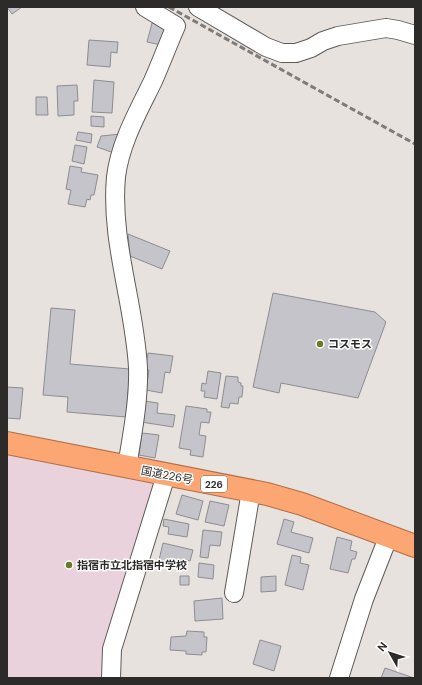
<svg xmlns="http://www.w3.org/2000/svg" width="422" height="685" viewBox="0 0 422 685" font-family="'DM Sans','Noto Sans JP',sans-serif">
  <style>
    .education { fill: #ead2dd }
    .building { fill: #c5c4ca; stroke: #8d8c91 }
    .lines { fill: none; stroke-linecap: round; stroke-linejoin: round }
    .minor-casing { stroke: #5f5a57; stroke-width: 20 }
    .trunk-casing { stroke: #b26d43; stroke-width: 24 }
    .minor { stroke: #fff; stroke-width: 18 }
    .trunk { stroke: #fba673; stroke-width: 22 }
    .rail { stroke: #7f7b79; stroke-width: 3; stroke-dasharray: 6 3; stroke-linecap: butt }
    .poi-dot { fill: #6b7a28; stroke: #fff; stroke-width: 1.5 }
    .labels { text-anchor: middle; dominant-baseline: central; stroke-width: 3; stroke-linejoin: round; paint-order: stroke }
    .shield { fill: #fff; stroke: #6c6b6a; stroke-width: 1 }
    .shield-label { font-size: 10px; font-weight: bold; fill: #2d2b2a }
    .poi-label { font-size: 11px; font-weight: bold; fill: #2d2b2a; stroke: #fff; text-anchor: start }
    .street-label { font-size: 11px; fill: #2d2b2a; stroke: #fff }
  </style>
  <rect width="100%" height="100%" fill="#e8e2df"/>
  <!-- education -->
  <path class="education" d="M7,454L156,481L105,678H7Z"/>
  <!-- building -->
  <path class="building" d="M7,7H22L12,14Z
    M152,23L165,26L161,45L147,42Z
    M89,40L118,42L117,53L111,52L110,67L87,65Z
    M94,80L114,82L112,113L92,112Z
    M77,85L78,101H74V115L58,116L57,86Z
    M36,97H47L48,115H36Z
    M91,116L104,117V127L91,126Z
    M78,132L92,134L91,143L76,140Z
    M121,134L114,153L97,147L101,136Z
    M75,145L87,147L84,164L72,161Z
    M70,166L82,168L81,172L98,175L94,195H91L90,200L87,199L85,207L68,204L71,190L66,189Z
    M128,234L170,251L162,269L130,256Z
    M273,293L375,312L386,322L358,398L281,383L279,393L253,387Z
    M51,308L75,310L70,364L130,369L126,417L67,412L68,397L43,395Z
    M148,353L173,356L170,373L165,372L162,393L146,390L149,370H145Z
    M208,371L221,373L217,399L204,397L205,391H201L202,383L206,384Z
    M226,376L238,377V382L241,383V386H243L242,397H239L238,404L230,403L229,408L221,407Z
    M7,387L23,388L20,419L7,418Z
    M144,401L158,403L157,413L175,415L173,427L141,422Z
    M186,406L207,409V412H211L209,423L201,422L199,435L206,436L203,457L190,455L191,450L179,448Z
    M142,433L159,435L155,458L139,455Z
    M182,495L203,501L198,520L176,514Z
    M210,501L229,505L224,526L205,522Z
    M164,519L189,524L187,537L168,534L169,527L163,526Z
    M284,519L294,522L291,532L313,538L309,553L277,544Z
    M203,530L222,532L220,546L210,545L208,558L200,557Z
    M337,537L352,541L350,550L357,552L355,559H352L348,573L330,569Z
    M163,543L193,550L190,561L182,559L181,564L159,560Z
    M292,555L301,557L300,563L309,565L303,590L285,585Z
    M199,563L214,565L213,579L198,577Z
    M180,576H189V585H180Z
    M276,576V591L261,592V577Z
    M222,598L223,619L195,621L194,601Z
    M187,631L204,632V637H207L206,652H202V655L186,654V651L170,650L171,637L186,636Z
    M260,640L281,646L274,671L253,664Z
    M385,668L414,678H381Z"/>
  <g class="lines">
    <defs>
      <path id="minor" d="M198,7L266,47L282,53H296L311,48L323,41L338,36L386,28L398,30L415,35
        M127,467C132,435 139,401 138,368C135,305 110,241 116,177C120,143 138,112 153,81C161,63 168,44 176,26L145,7
        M234,593L251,491
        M111,678L112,649L166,475
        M339,678L364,599L389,535"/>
      <path id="trunk" d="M7,443L267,494L302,504L415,546"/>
    </defs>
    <!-- minor casing -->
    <use href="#minor" class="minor-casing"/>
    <!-- trunk casing -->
    <use href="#trunk" class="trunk-casing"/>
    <!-- minor -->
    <use href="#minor" class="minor"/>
    <!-- trunk -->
    <use href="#trunk" class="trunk"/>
    <!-- rail -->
    <path class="rail" d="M169,7L415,144"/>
  </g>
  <!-- markers -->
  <g class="poi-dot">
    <circle cx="320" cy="344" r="4"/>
    <circle cx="69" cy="565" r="4"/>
  </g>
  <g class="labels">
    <!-- shield labels -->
    <rect class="shield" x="201" y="476" width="26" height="16" rx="3"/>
    <g class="shield-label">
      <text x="214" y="484">226</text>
    </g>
    <!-- poi labels -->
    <g class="poi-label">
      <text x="328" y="344">コスモス</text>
      <text x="77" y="565">指宿市立北指宿中学校</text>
    </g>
    <!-- street labels -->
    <g class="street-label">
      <text transform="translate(167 475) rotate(11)">国道226号</text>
    </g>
  </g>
  <!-- border -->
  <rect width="422" height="685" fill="none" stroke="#2d2b2a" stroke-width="16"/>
  <!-- north arrow -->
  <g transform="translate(390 653) rotate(309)" stroke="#ffffff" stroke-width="3" paint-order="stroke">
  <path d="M0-3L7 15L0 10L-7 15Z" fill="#2d2b2a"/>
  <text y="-6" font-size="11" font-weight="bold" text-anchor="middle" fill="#2d2b2a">N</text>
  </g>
</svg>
